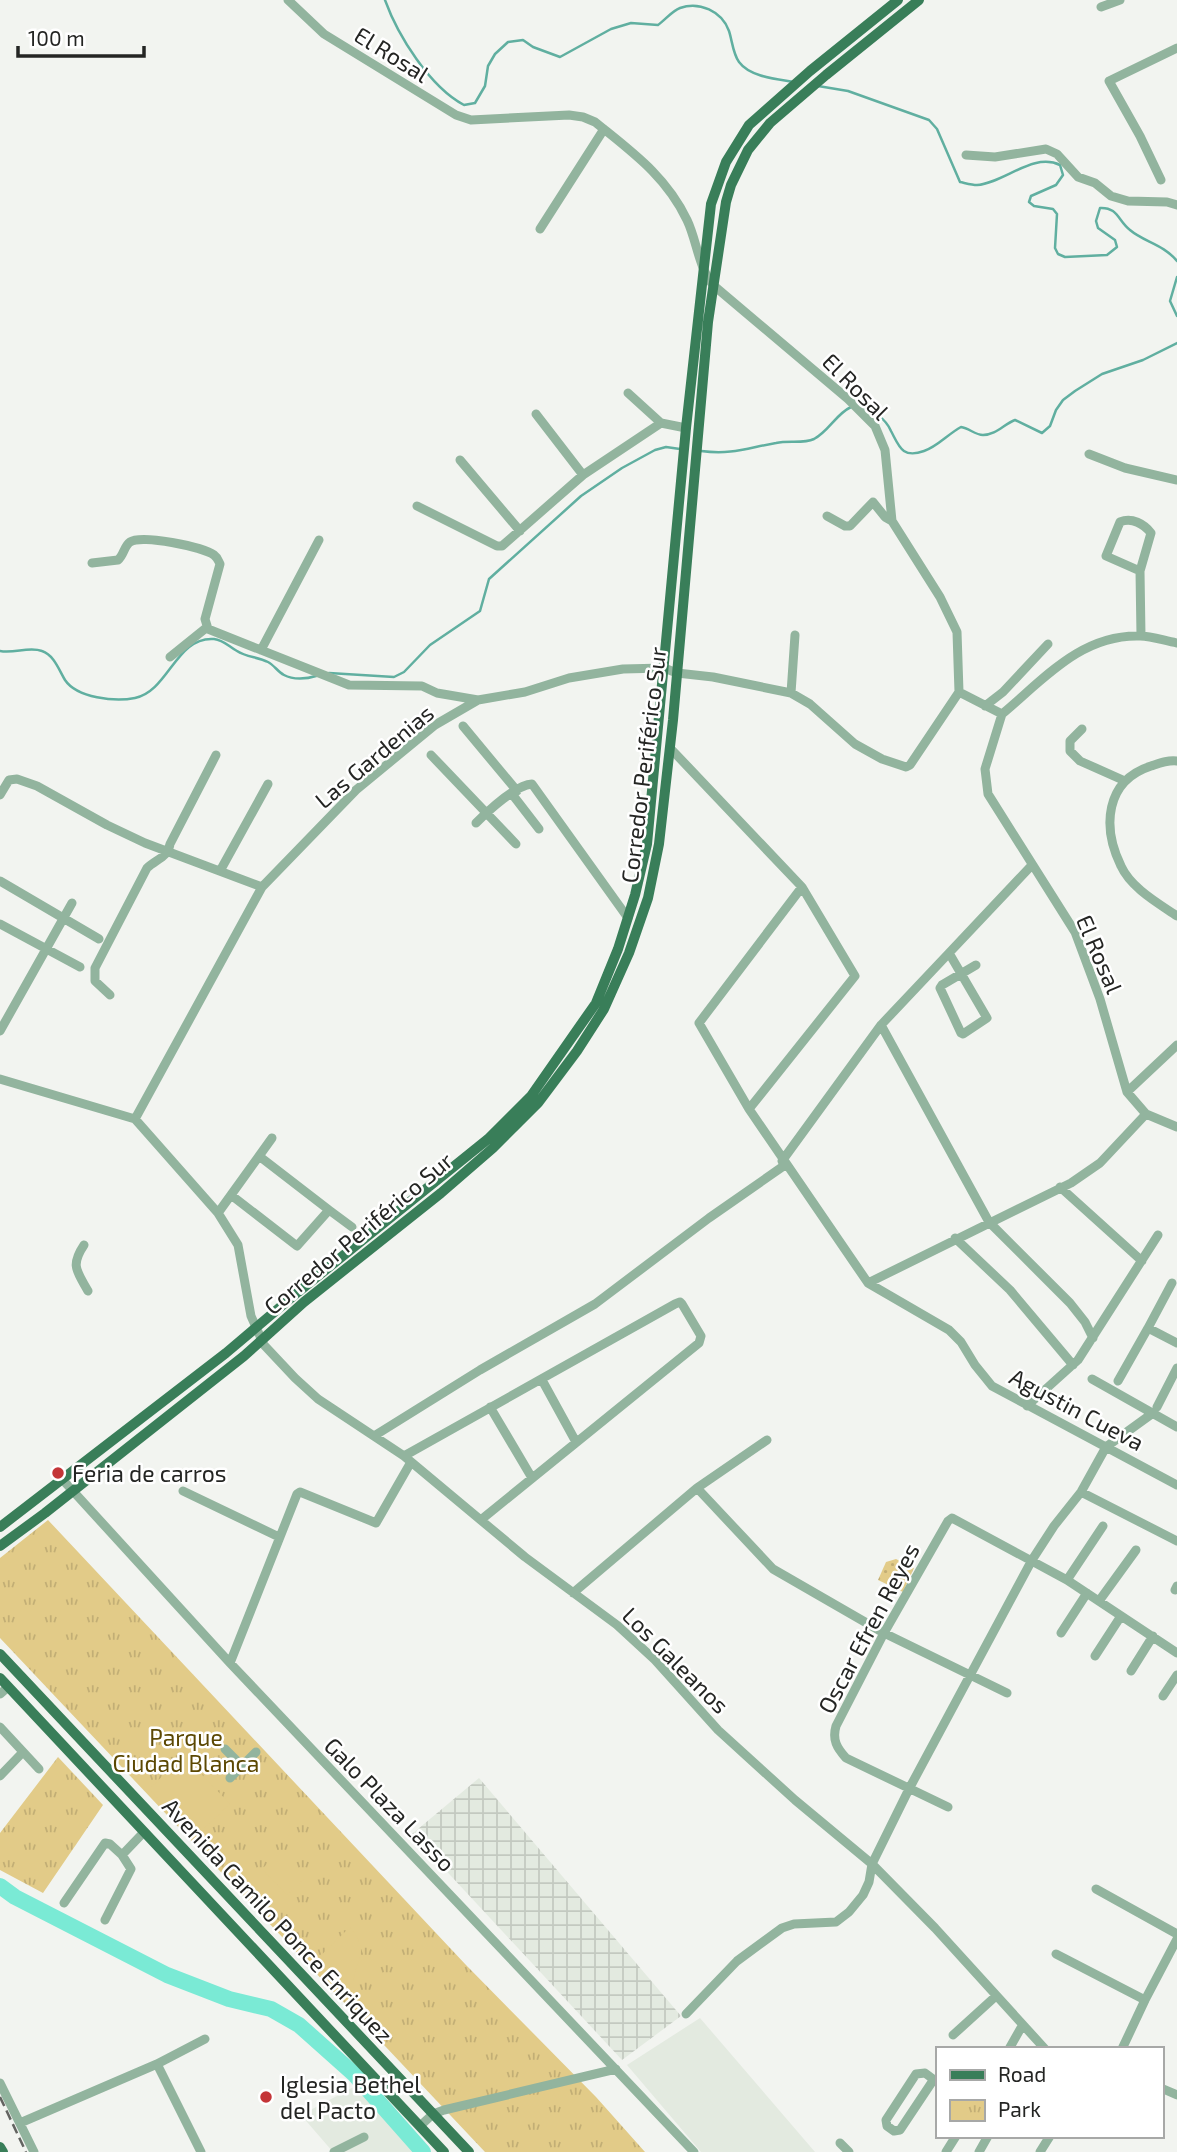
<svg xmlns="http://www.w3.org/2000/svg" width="1177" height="2152" viewBox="0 0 1177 2152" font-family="'Exo 2',sans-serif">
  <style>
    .built { fill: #e3eae0 }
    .industrial { fill: url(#industrial-grid) }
    .grass { fill: url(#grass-dots) }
    .park { fill: url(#park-tufts) }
    .pitch { fill: #e2cb88 }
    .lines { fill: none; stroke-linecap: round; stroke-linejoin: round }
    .stream { stroke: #60afa0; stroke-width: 2.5 }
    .river { stroke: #7aead5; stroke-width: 16 }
    .minor { stroke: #92b49e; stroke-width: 9 }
    .major { stroke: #397e59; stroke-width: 10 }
    .rail { stroke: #636461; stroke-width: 2.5; stroke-dasharray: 10 5; stroke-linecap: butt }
    .poi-dot { fill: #c43538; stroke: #fff; stroke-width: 2.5 }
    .labels { text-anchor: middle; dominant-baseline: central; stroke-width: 5; stroke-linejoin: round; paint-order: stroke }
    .street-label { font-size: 23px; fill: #242523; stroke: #fff }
    .poi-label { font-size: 23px; fill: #242523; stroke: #fff; text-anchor: start }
    .park-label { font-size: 23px; fill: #5c4803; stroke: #fff }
  </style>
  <defs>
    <pattern id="industrial-grid" width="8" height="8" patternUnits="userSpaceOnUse" patternTransform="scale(1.75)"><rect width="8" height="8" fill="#e3eae0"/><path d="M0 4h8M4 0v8" fill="none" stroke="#c3c9c0"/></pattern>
    <pattern id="grass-dots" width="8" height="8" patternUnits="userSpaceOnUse" patternTransform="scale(1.75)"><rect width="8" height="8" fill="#e2cb88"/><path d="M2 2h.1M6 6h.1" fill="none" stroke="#c2ae75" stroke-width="1.8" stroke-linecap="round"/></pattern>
    <pattern id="park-tufts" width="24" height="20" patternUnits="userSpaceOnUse" patternTransform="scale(1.75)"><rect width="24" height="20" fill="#e2cb88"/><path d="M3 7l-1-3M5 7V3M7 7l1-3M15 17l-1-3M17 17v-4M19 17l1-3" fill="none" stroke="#c2ae75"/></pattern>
  </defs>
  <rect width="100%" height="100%" fill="#f2f4f0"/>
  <!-- built -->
  <path class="built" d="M700,2018L815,2152H701L627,2065Z
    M365,2081L431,2152H333L301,2115Z"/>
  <!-- industrial -->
  <path class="industrial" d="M479,1778L681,2016L622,2060L412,1834Z"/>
  <!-- grass -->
  <path class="grass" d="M896,1559L914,1568L903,1592L878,1580L886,1562Z"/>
  <!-- park -->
  <path class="park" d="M48,1520L466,1965L596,2097L645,2152H485L0,1638V1558Z
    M58,1757L103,1805L43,1893L0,1870V1833Z"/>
  <!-- pitch -->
  <path class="pitch" d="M184,1756L230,1804L194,1838L149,1789Z
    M278,1853L304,1879L287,1895L262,1869Z
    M261,1870L287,1896L271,1912L245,1886Z
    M350,1927C371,1955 356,1955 353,1985L339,1998L310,1966Z"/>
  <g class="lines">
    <!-- stream -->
    <path class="stream" d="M385,0C398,36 430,87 464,105L475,103L485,86L488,66L495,54L508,42L523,40L533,47L560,57L611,29L631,23L658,25C665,20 672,11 680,8C699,1 722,11 729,31C732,40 733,54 739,62C750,77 777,79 794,82
      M818,86L848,91L929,120L937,129L960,182C965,183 972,185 977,185C1004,183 1033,152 1060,165L1063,175L1056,185L1031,196L1029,202L1034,206L1053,209L1057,214L1055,248L1058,254L1065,257L1107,255L1117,247L1115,240L1098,228L1096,221L1100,208C1118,207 1118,221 1130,230C1144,242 1163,244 1177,261
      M1177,277L1170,301L1177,316
      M861,407C873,410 886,419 891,431C899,446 902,459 924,451C937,447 948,434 961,427C969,428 975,435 983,435C996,435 1004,424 1015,420L1042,433L1050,426L1056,410L1063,400L1075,391L1102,374L1143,360L1177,343
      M701,451C732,455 747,448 776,443C789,440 803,444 814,439C829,431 836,414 851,407
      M0,651C14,654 29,646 42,651C54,655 59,670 65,680C77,698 115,702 135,698C169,691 176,636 214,639C224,640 229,647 237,651C246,657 258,657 268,662C274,665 278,672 284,675C293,680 307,679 316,676
      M329,673L394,677L404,672L430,645L480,611L489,579L581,496L622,468L655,450L666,447L680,449"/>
    <!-- river -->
    <path class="river" d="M0,1886L15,1897L167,1975L229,1999L271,2009L299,2025L354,2074L423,2152"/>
    <!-- minor -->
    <path class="minor" d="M288,0L324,34L456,115L471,120L569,115L583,117L595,122C632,152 666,176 687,220C697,241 698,266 713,285L848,399L875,426L885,450L892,521L940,597L957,632L959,692L1002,714L985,769L988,794L1075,932L1100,999L1127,1092L1146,1114L1177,1127
      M1101,7L1120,0
      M966,155L995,157L1046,149L1057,154L1078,177L1095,183L1111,196L1128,201L1167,202L1177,205
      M1161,180L1140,136L1109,81L1177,48
      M540,229L604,129
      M628,393L661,423
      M536,414L583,475
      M1089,454L1125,468L1177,480
      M460,460L520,531
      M417,506L497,546H502L583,475L661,423L686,428
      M827,516L845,526H850L873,502L885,517L892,521
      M92,563L118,560C124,555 124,546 130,542C141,534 203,547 214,555C218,558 218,560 220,564L205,619L208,629L349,685L422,686L437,693L478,700
      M1140,571L1106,556L1120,522C1132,517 1144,524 1151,533L1140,571L1141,636
      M261,650L319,540
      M170,657L206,628
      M791,693L795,635
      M985,706L1003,692L1048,644
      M1002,714C1043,680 1081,634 1140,636C1152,636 1165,641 1177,643
      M463,726L517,791
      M1082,729L1070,741V751L1080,761L1125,781
      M671,749L802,887L855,976L749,1109L868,1283L949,1330L961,1342L975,1365L992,1386L1177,1485
      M431,755L516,844
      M1177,761C1167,760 1160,763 1151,766C1105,781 1102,827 1121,866C1131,888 1158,903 1177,916
      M512,794L539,829
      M0,795L9,780L17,779L37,786L107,825L145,843L262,887
      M476,823C488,811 516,785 532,784L628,918
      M220,871L268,784
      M0,881L99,939
      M0,924L80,967
      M976,965L942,985L940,988L961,1033L963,1034L987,1018L949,953L1032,865
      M110,995L95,981V968L147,868C157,859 168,857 170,844L216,755
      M881,1025L989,1222L1070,1303L1085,1322L1093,1338
      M0,1031L72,903
      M0,1079L135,1119L218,1213L238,1245L251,1316L264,1345L295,1378L318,1399L404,1456L525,1557L617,1625L655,1660L718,1730L795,1800L872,1864L935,1928L1045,2049
      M1127,1092L1177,1045
      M749,1109L699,1023L802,887
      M135,1119L262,887L356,790L435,725L478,700L525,692L569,678L623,669L664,668L677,673L713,677L791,693L810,704L855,744L882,759L906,767L910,765L959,692
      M782,1161L881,1025L949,953
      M1060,1187L1142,1261
      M231,1195L297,1246L329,1210L259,1156
      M329,1210L352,1227
      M218,1213L272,1138
      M955,1238L1010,1290L1073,1365
      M84,1245C70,1266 77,1271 88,1291
      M868,1283L1071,1183L1100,1163L1146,1114
      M1148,1328L1172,1283
      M1092,1379L1177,1427
      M542,1380L576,1442
      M1118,1381L1148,1328L1177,1343
      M1027,1406L1078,1360L1158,1235
      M490,1407L532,1478
      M1157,1407L1177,1368
      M374,1436L480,1370L595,1304L709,1218L785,1165
      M404,1456L675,1304L680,1302L682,1304L701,1336L699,1343L482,1519
      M62,1479L230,1663L694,2152
      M697,1488L773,1569L884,1633L1007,1693
      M183,1491L279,1537
      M1081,1492L1177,1541
      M1067,1580L1103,1526
      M1175,1590L1177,1586
      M573,1593L697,1488L767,1440
      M1099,1601L1136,1550
      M1061,1633L1087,1593
      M1095,1656L1121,1616
      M230,1663L297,1494L300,1492L376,1523L411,1462
      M1131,1671L1153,1636
      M0,1694L8,1687
      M1163,1696L1177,1675
      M0,1727L39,1769
      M225,1749L242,1766
      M0,1776L23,1752
      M230,1778L256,1752
      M948,1807L846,1758C837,1748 832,1740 836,1726L884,1633L948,1521L952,1518L1067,1580L1177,1653
      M1096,1889L1177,1934
      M64,1903L105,1843L110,1844L122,1855
      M105,1920L131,1869L122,1855L144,1832
      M1056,1954L1145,2000
      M686,2014L737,1961L782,1928L794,1924L836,1922L849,1912L863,1895L869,1882L872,1864L909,1789L1032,1560L1054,1526L1081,1492L1106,1447L1153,1413
      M953,2035L996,1996
      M1009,2049L1022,2026
      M1122,2049L1145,2000L1177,1939
      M934,2079L900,2130L894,2131L887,2126L886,2120L916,2074L925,2073L937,2082
      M0,2083L34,2152
      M1161,2088L1177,2095
      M20,2123L157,2064
      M420,2126L433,2114L444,2110L616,2069
      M840,2143L849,2152
      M201,2152L157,2064L205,2039
      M334,2152L364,2137
      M946,2152L956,2136
      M979,2152L988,2136
      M1040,2152L1050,2136"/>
    <!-- major -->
    <path class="major" d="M0,1527L226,1353L298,1292L488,1139L531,1096L596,1003L618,949L635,895L647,844L686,428L711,204L726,162L749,125L810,71L898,0
      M0,1546L45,1513L244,1356L304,1302L441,1193L493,1148L538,1103L577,1051L604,1009L629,953L648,898L659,844L673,720L708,322L726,202L731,185L748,150L770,123L826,75L919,0
      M0,1654L469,2152
      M0,1678L444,2152
      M0,2147L3,2152"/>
    <!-- rail -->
    <path class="rail" d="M0,2097L26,2152"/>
  </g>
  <!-- markers -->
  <g class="poi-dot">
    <circle cx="58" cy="1473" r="7"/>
    <circle cx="266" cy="2097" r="7"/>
  </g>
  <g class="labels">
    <!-- street labels -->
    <g class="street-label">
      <text transform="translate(392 54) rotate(32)">El Rosal</text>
      <text transform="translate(856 386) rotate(45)">El Rosal</text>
      <text transform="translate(374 756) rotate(-40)">Las Gardenias</text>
      <text transform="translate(643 765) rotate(-83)">Corredor Periférico Sur</text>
      <text transform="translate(1100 954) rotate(67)">El Rosal</text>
      <text transform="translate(358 1233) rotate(-40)">Corredor Periférico Sur</text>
      <text transform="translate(1077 1409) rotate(28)">Agustin Cueva</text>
      <text transform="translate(868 1628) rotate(-62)">Oscar Efren Reyes</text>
      <text transform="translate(676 1660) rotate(45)">Los Galeanos</text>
      <text transform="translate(390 1804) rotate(46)">Galo Plaza Lasso</text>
      <text transform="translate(278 1920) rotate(47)">Avenida Camilo Ponce Enriquez</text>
    </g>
    <!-- poi labels -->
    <g class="poi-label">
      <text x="72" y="1473">Feria de carros</text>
      <text x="280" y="2084">Iglesia Bethel<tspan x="280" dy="26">del Pacto</tspan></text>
    </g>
    <!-- park labels -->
    <g class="park-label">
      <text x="186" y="1737">Parque<tspan x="186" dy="26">Ciudad Blanca</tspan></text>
    </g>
  </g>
  <!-- legend -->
  <rect x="936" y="2047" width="228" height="91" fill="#ffffff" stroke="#a7a8a7" stroke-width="2"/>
  <rect x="950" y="2070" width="35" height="10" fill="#397e59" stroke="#a7a8a7" stroke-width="2"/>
  <text x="998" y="2082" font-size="21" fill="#242523">Road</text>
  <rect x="950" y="2100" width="35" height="21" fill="url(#park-tufts)" stroke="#a7a8a7" stroke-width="2"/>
  <text x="998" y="2117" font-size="21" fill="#242523">Park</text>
  <!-- scale -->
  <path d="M18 46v10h126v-10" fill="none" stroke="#242523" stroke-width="3.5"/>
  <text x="28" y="46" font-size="21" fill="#242523" stroke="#ffffff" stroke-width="5" paint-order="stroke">100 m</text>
</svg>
